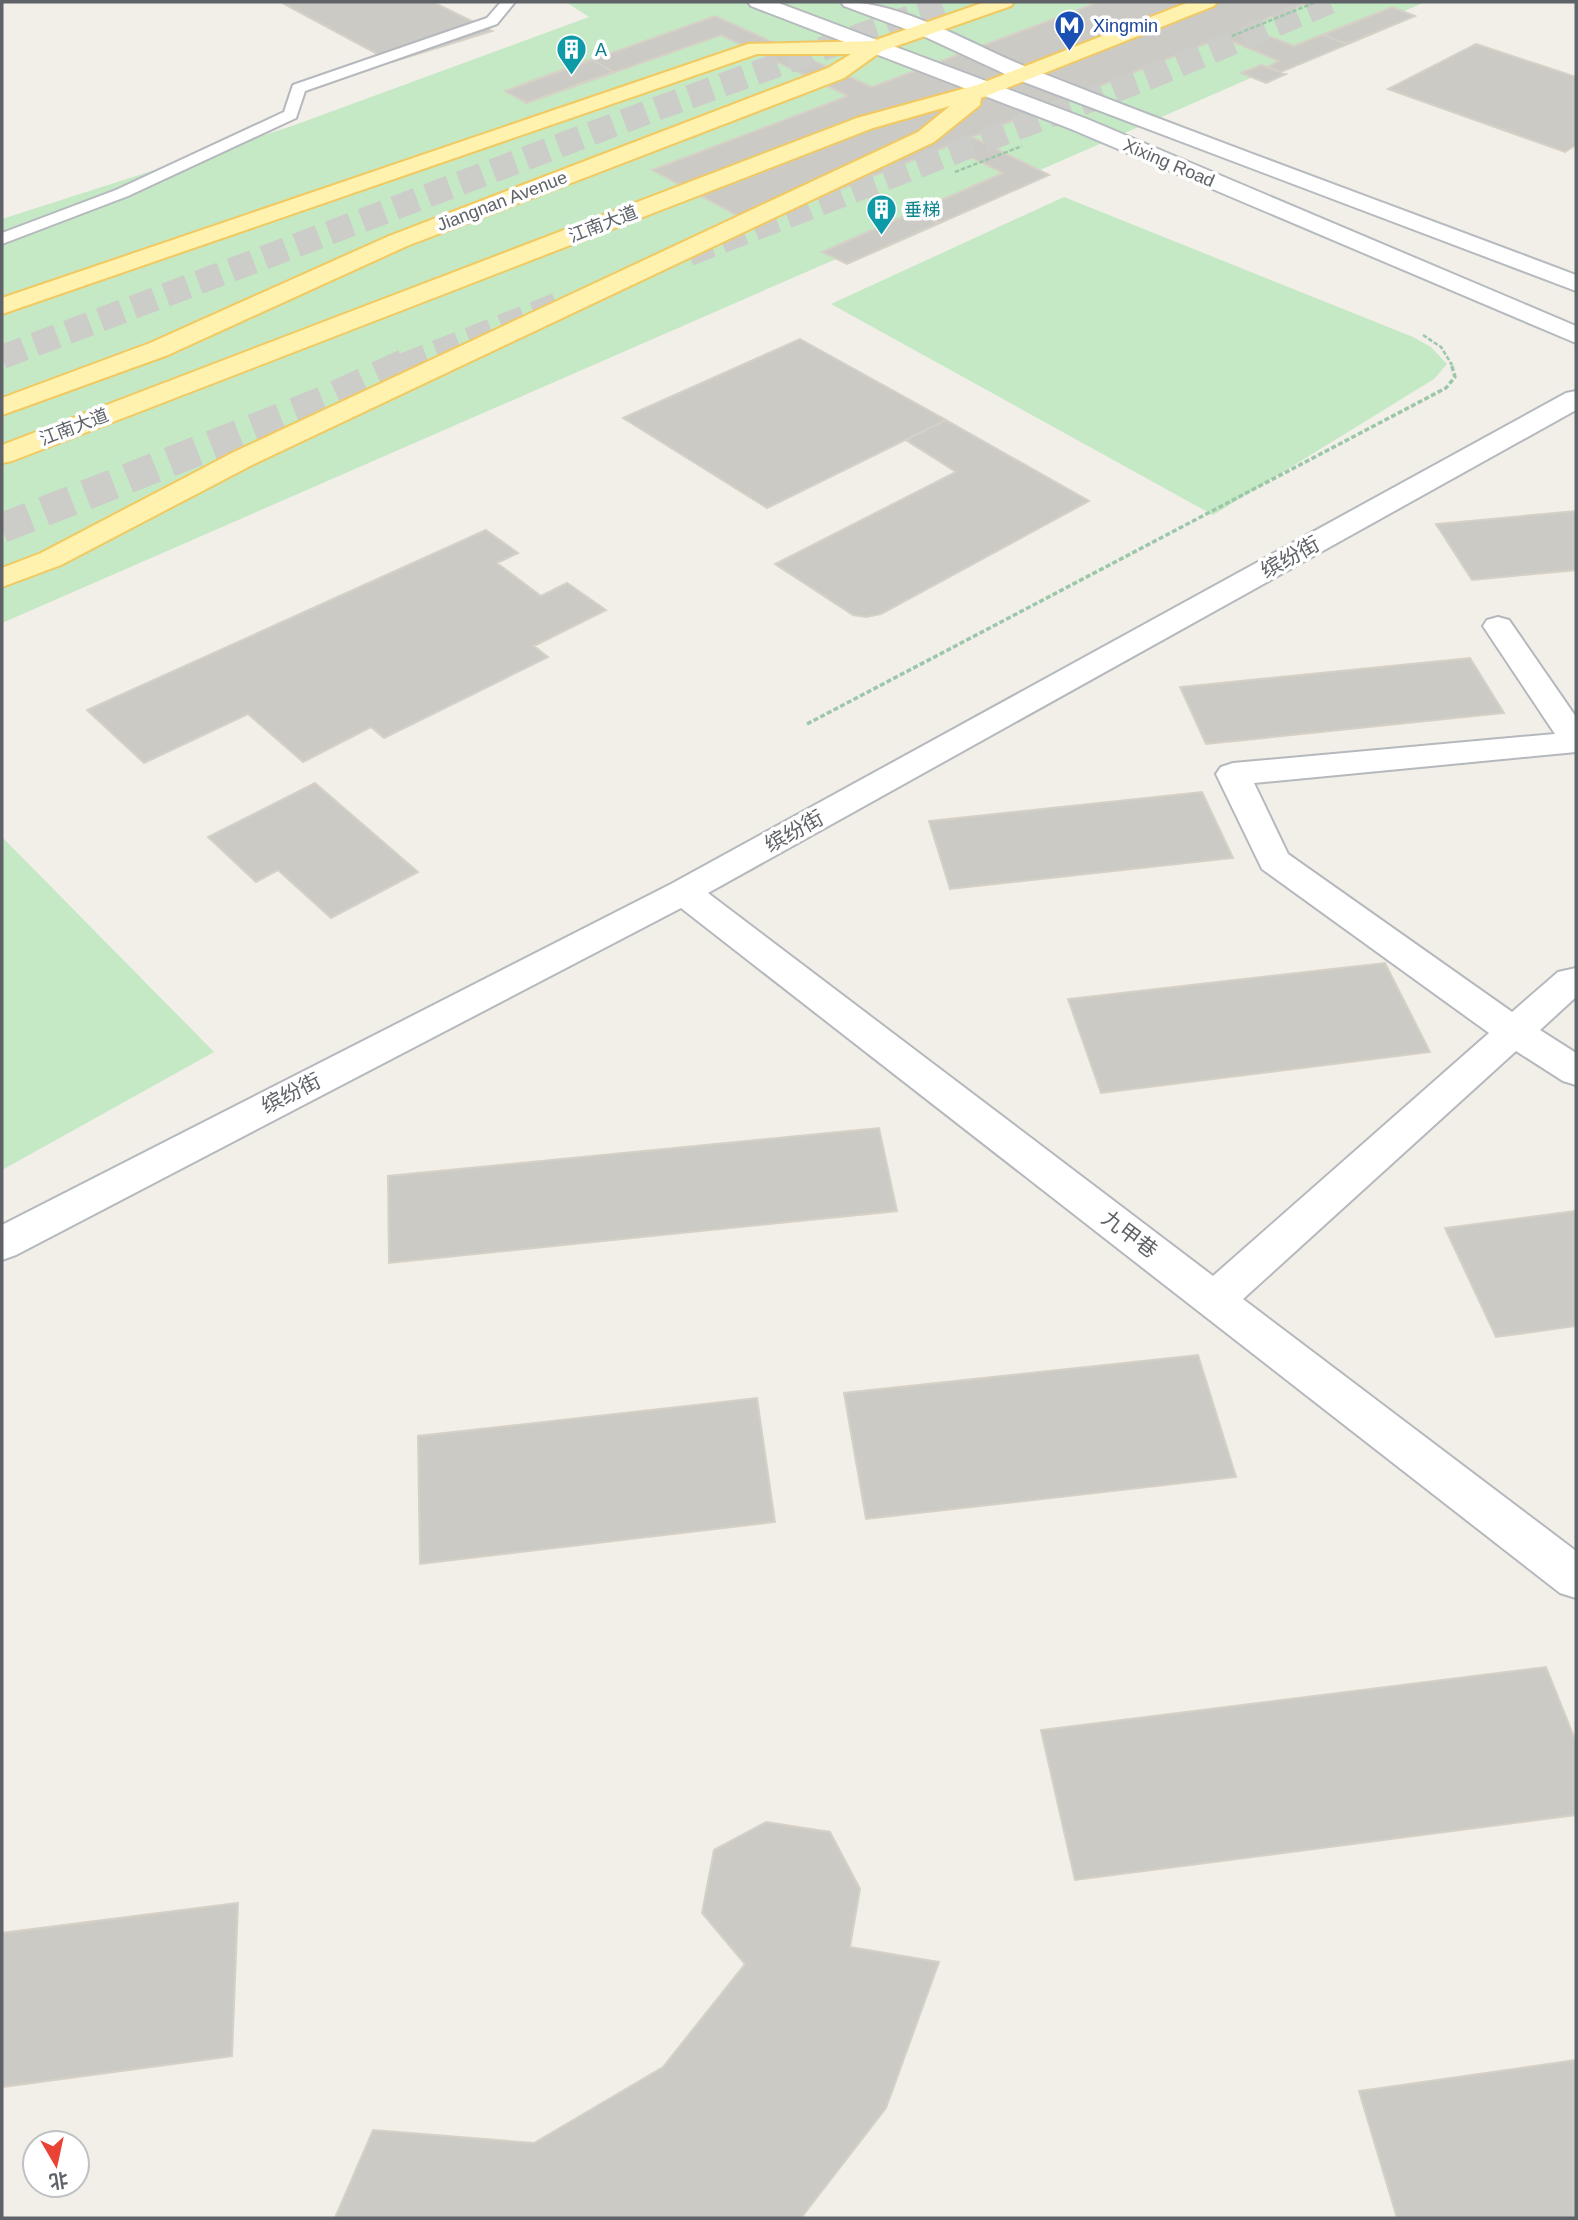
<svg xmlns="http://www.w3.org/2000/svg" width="1578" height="2220" viewBox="0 0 1578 2220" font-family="Helvetica,'Noto Sans SC',sans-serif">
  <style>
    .green { fill: #c5e8c5 }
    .building { fill: #cccac5; stroke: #d6d1c6; stroke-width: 2 }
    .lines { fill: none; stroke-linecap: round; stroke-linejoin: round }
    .trunk-tunnel-far1 { stroke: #ccccc8; stroke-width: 24; stroke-dasharray: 24 11; stroke-linecap: butt }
    .trunk-tunnel { stroke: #ccccc8; stroke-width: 30; stroke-dasharray: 30 15; stroke-linecap: butt }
    .service-casing { stroke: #b5b8bc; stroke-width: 4 }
    .minor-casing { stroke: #b5b8bc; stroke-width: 4 }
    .secondary-casing { stroke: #b6babf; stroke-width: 4 }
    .primary-casing { stroke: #f2c960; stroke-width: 4 }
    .path-far1 { stroke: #9cc7a9; stroke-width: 2.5; stroke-dasharray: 4.5 2; stroke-linecap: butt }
    .path { stroke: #9cc7a9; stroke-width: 3.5; stroke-dasharray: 5 2.5; stroke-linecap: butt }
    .service { fill: #fff; fill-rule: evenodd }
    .minor { fill: #fff; fill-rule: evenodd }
    .secondary { fill: #fff; fill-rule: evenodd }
    .primary { fill: #fff2af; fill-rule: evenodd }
    .labels { text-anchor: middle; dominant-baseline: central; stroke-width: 7; stroke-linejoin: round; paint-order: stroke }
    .far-transit-label { font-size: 18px; fill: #164399; stroke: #fff; text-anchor: start }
    .far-culture-label { font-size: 18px; fill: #0d838f; stroke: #fff; text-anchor: start }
    .far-street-label { font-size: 18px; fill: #5f6368; stroke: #fff }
    .street-label { font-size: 21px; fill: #5f6368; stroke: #fff }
  </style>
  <rect width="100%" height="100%" fill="#f1efe8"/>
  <!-- green -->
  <path class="green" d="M566,2H1425L2,623V219L292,126L589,17Z
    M1064,197L1413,337L1431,347L1447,364L1434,379L1213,515L831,304Z
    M2,837L214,1052L2,1170Z"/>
  <!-- building -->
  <path class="building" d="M290,2H433L492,31L392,62L284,4Z
    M1099,2H1309L1246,27L1294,46L1392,7L1415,16L1281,72L1267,67L1279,61L1222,37L972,137L1049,175L847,264L822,252L1003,173L948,146L753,224L652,170L848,96L721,35L527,103L505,91L715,16L872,87Z
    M1392,7L1415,16L1347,44L1323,35Z
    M1476,44L1576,77V145L1565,152L1388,89Z
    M591,59L613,72L526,103L505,91Z
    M1261,65L1267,67L1286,74L1266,83L1241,73Z
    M915,211L939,223L847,264L822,252Z
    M800,339L946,420L767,508L623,418Z
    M946,420L1089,501L881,614L866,617L853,615L775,564L956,472L906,440Z
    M1576,511V570L1472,580L1436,524Z
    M486,530L518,553L497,563L541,596L567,583L606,610L534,646L548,657L384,738L371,727L303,762L248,714L144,763L87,710Z
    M1470,658L1504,713L1206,744L1180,687Z
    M315,783L418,872L331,918L278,870L256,882L208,837Z
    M1202,792L1233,858L950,889L929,821Z
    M1385,963L1430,1052L1101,1093L1068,999Z
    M879,1128L897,1211L389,1263L388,1176Z
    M1576,1211V1326L1496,1337L1445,1228Z
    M1198,1355L1236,1477L866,1519L844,1393Z
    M757,1398L775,1522L420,1564L418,1436Z
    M1546,1667L1576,1742V1815L1075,1880L1041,1730Z
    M766,1822L830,1832L860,1889L850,1947L939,1962L886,2108L801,2218H335L373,2130L534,2143L663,2067L745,1964L702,1913L714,1850Z
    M238,1903L232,2056L2,2087V1933Z
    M1576,2060V2218H1397L1359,2091Z"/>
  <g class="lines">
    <!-- trunk-tunnel-far1 -->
    <path class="trunk-tunnel-far1" d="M689,254L1158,74L1330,2
      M2,357L656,109L952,2
      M404,365L561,303"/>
    <!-- trunk-tunnel -->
    <path class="trunk-tunnel" d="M2,528L324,401L407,363"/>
    <defs>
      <path id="service" d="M501,2H515L497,24L305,91L296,118L128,196L2,244V233L116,190L284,112L293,85L487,18Z"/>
      <path id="minor" d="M1576,391V410L708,893L1213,1276L1489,1033L1262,869L1216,774L1221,767L1233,763L1555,734L1483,626L1487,620L1498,617L1509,620L1576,717V752L1254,783L1288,854L1512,1012L1558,972L1576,968V997L1540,1030L1576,1053V1085L1563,1081L1516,1051L1243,1299L1576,1551V1598L1560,1593L681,908L16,1255L2,1260V1225L671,884L1566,393Z"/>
      <path id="secondary" d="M748,2H776L1087,119L1576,326V343L1071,129L751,6Z
        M841,2C901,0 977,48 1034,70C1214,141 1396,207 1576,275V291L1016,79L919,34L844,6Z"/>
      <path id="primary" d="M985,2H1014L1011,6L882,51L844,78L407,246L168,355L2,415V398L150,343L389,236L828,68L851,54H757L2,314V298L748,44L873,41Z
        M1189,2H1217L1214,6L981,98L980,105L934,142L252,465L61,565L2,587V568L41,553L232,453L918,132L950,106L873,128L12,461L2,463V445L857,118L977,85Z"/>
    </defs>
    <!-- service casing -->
    <use href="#service" class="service-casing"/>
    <!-- minor casing -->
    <use href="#minor" class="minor-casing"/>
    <!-- secondary casing -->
    <use href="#secondary" class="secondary-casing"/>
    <!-- primary casing -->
    <use href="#primary" class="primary-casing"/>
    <!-- path-far1 -->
    <path class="path-far1" d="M1232,36L1316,2
      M955,172L1022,146
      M1423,335L1441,347L1452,365"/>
    <!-- path -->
    <path class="path" d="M807,724L1446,388L1455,377L1451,363"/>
    <!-- service -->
    <use href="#service" class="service"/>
    <!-- minor -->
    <use href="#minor" class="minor"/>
    <!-- secondary -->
    <use href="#secondary" class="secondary"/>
    <!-- primary -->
    <use href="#primary" class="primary"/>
  </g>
  <!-- icons -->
  <defs>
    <symbol id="metro-pin" viewBox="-11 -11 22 30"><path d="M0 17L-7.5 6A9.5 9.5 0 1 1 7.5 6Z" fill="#1a4fb4" stroke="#fff"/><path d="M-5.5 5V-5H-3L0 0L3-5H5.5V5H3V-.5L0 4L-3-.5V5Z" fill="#fff"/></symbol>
    <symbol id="building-pin" viewBox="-11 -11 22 30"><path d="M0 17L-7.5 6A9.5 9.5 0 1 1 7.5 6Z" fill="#0f9aa8" stroke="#fff"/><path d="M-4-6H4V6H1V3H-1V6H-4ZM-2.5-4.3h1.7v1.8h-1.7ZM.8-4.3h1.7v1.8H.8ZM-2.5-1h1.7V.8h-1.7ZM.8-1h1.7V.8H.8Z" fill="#fff"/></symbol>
  </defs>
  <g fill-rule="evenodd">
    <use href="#metro-pin" x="1052" y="8" width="35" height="47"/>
    <use href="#building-pin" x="554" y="32" width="35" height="47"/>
    <use href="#building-pin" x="864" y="192" width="35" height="47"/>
  </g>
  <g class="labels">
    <!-- far-transit labels -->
    <g class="far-transit-label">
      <text x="1093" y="26">Xingmin</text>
    </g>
    <!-- far-culture labels -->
    <g class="far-culture-label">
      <text x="595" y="50">A</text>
      <text x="904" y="210">垂梯</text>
    </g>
    <!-- far-street labels -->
    <g class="far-street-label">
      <text transform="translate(1169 163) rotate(23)">Xixing Road</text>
      <text transform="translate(502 201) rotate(-21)">Jiangnan Avenue</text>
      <text transform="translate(603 224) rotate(-21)">江南大道</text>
      <text transform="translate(74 427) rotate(-21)">江南大道</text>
    </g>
    <!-- street labels -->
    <g class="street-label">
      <text transform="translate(1290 557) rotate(-29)">缤纷街</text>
      <text transform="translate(794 831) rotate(-29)">缤纷街</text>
      <text transform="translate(291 1093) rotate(-27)">缤纷街</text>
      <text transform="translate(1130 1234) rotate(37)">九甲巷</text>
    </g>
  </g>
  <!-- border -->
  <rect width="1578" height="2220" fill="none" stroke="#5f6368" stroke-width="7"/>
  <!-- north arrow -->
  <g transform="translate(56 2164) rotate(171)"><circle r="33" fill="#ffffff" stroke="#bfc1c3" stroke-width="2"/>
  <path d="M0-5L12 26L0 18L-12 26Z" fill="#ea4335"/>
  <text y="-10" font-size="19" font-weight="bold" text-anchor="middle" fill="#5f6368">北</text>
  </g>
</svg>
